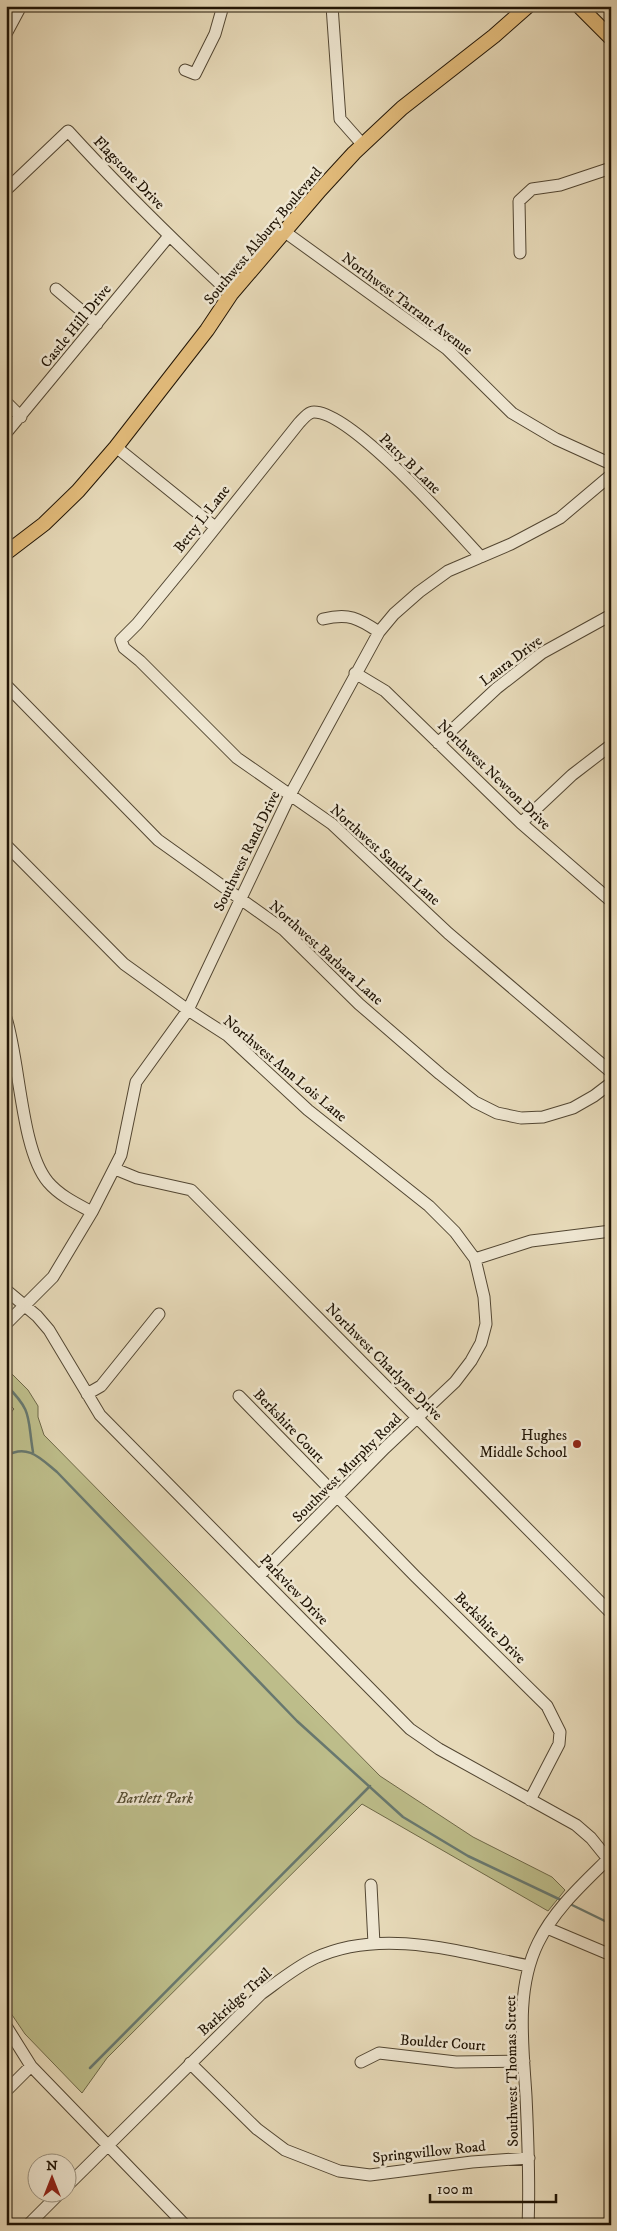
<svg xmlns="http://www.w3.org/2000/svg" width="617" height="2231" viewBox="0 0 617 2231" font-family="'IM FELL DW Pica',serif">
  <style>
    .green { fill: #bdbd8a; stroke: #6e6848 }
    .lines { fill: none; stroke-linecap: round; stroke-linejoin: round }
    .stream { stroke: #68786f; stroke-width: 2.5 }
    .minor-casing { stroke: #524632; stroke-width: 13 }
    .major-casing { stroke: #201405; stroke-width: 16 }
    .minor { stroke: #efe7d2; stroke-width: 11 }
    .major { stroke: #e4bd7c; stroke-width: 14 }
    .poi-dot { fill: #8f2418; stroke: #efe7d2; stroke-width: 2 }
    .labels { text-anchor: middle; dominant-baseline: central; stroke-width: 5; stroke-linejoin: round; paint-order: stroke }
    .street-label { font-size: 15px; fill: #201405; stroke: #efe7d2 }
    .poi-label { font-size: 15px; fill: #201405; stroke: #efe7d2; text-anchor: end }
    .park-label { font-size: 15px; font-style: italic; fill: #574f34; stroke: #efe7d2 }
  </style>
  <rect width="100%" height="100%" fill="#e7dab9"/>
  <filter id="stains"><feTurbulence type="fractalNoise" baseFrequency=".004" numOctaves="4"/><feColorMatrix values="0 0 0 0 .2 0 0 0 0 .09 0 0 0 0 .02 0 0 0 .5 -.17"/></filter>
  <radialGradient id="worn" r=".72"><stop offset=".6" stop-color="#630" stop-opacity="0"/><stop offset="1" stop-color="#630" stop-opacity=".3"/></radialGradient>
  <!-- green -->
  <path class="green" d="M6,1368L28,1390L38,1406V1417L44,1435L380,1776L473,1837L552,1877L565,1890L548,1911L362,1804L107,2058L82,2093L25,2034L6,2006V1418L14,1409L6,1401Z"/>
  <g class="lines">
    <!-- stream -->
    <path class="stream" d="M6,1385C33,1412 27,1416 33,1452
      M6,1456C28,1443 41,1459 57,1472L297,1721L403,1817L468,1856L563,1901
      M570,1904L611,1924
      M90,2068L370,1786"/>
    <defs>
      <path id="minor" d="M332,6L340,119L363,145
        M6,34L21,6
        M185,70L195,74L215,34L223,6
        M6,190L68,131C120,188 175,242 231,294
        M285,232L447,349L512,413L556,439L611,464
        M520,253L519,201L532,189L560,185L611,168
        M56,289L97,324
        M6,402L21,417
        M6,433L169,236
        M116,447L215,527
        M481,557C453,527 352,412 314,412C308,412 303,419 299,423L192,557L137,624L121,640L124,648L140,661L237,758L332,824L448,933L611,1072
        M323,619C349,613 358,618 379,632
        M355,673L385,691L521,823L611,901
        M6,685L158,840L284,930L359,1004L440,1074L475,1102L497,1113L521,1118L543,1117L573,1108L594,1096L611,1083
        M438,743L497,688L542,653L611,615
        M521,823L572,775L611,745
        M6,845L124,964L188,1010L227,1035L308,1110L429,1206L455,1232L475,1259L484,1297L486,1324L481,1343L471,1361L455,1382L385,1448L259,1576
        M6,1018C20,1062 21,1150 48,1182C60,1196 77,1204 92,1212
        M115,1169L137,1178L191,1190L611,1613
        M475,1259L531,1241L611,1231
        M6,1290L37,1316L49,1330L100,1415L410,1729L439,1749L576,1825L591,1838L608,1859
        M6,1324L53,1277L92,1212L121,1155L136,1082L188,1010L290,795L379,632L394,614L419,592L448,571L511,544L560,518L611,475
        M87,1394L101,1386L159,1314
        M239,1396L415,1576L547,1706L560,1732L559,1744L530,1800
        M371,1885L374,1944
        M547,1928L611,1955
        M6,2026L31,2066L185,2225
        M361,2062L379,2053L456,2062L524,2061
        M190,2063L257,2129L285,2150L339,2171L370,2175L472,2162L529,2158
        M6,2091L31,2066
        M68,2185L261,1994C279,1981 296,1967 315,1958C382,1927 460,1952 529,1966
        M28,2225L59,2194
        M528,2225C530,2182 528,2139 526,2096C523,2046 515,1990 538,1943C555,1908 584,1883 611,1856"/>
      <path id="major" d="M579,6L611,38
        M6,553L44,524L78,491L116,447L207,330L231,294L320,190L354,153L402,108L494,36L528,6"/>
    </defs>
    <!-- minor casing -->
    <use href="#minor" class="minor-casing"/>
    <!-- major casing -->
    <use href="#major" class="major-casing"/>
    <!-- minor -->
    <use href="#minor" class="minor"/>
    <!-- major -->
    <use href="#major" class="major"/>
  </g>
  <!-- markers -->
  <circle class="poi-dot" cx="577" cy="1444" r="5"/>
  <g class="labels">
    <!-- street labels -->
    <g class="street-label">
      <text transform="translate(129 173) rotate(46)">Flagstone Drive</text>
      <text transform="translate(263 236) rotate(-50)">Southwest Alsbury Boulevard</text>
      <text transform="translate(407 304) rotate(37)">Northwest Tarrant Avenue</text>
      <text transform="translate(76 326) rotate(-51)">Castle Hill Drive</text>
      <text transform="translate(410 464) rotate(44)">Patty B Lane</text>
      <text transform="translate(202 519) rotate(-52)">Betty L Lane</text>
      <text transform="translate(511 661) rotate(-37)">Laura Drive</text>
      <text transform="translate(494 775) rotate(44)">Northwest Newton Drive</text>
      <text transform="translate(247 851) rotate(-64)">Southwest Rand Drive</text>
      <text transform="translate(385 855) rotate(42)">Northwest Sandra Lane</text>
      <text transform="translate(326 953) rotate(42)">Northwest Barbara Lane</text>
      <text transform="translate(285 1069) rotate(40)">Northwest Ann Lois Lane</text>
      <text transform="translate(384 1362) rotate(45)">Northwest Charlyne Drive</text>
      <text transform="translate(289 1426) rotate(46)">Berkshire Court</text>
      <text transform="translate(347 1468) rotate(-45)">Southwest Murphy Road</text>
      <text transform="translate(294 1590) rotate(46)">Parkview Drive</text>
      <text transform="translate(490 1628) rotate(45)">Berkshire Drive</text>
      <text transform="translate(235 2002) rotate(-42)">Barkridge Trail</text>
      <text transform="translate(443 2043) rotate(4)">Boulder Court</text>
      <text transform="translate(512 2071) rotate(-91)">Southwest Thomas Street</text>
      <text transform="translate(429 2152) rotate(-6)">Springwillow Road</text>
    </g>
    <!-- poi labels -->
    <g class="poi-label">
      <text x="567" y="1435">Hughes<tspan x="567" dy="17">Middle School</tspan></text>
    </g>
    <!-- park labels -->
    <g class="park-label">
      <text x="155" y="1798">Bartlett Park</text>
    </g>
  </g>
  <!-- margin -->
  <rect width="617" height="2231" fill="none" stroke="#e7dab9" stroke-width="25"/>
  <rect x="8" y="8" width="602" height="2216" fill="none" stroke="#201405" stroke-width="2.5"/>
  <rect x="12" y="12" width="592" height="2206" fill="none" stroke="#201405"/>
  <!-- north arrow -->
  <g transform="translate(52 2178)"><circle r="24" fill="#efe7d2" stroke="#9c9380"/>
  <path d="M0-4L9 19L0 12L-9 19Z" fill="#8f2418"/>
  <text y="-8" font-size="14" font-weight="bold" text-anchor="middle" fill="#201405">N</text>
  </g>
  <!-- scale -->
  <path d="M430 2194v8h126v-8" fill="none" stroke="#201405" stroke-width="2.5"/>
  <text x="437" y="2194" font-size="15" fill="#201405" stroke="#efe7d2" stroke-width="4" paint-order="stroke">100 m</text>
  <rect width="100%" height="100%" filter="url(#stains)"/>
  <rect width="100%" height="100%" fill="url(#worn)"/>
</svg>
